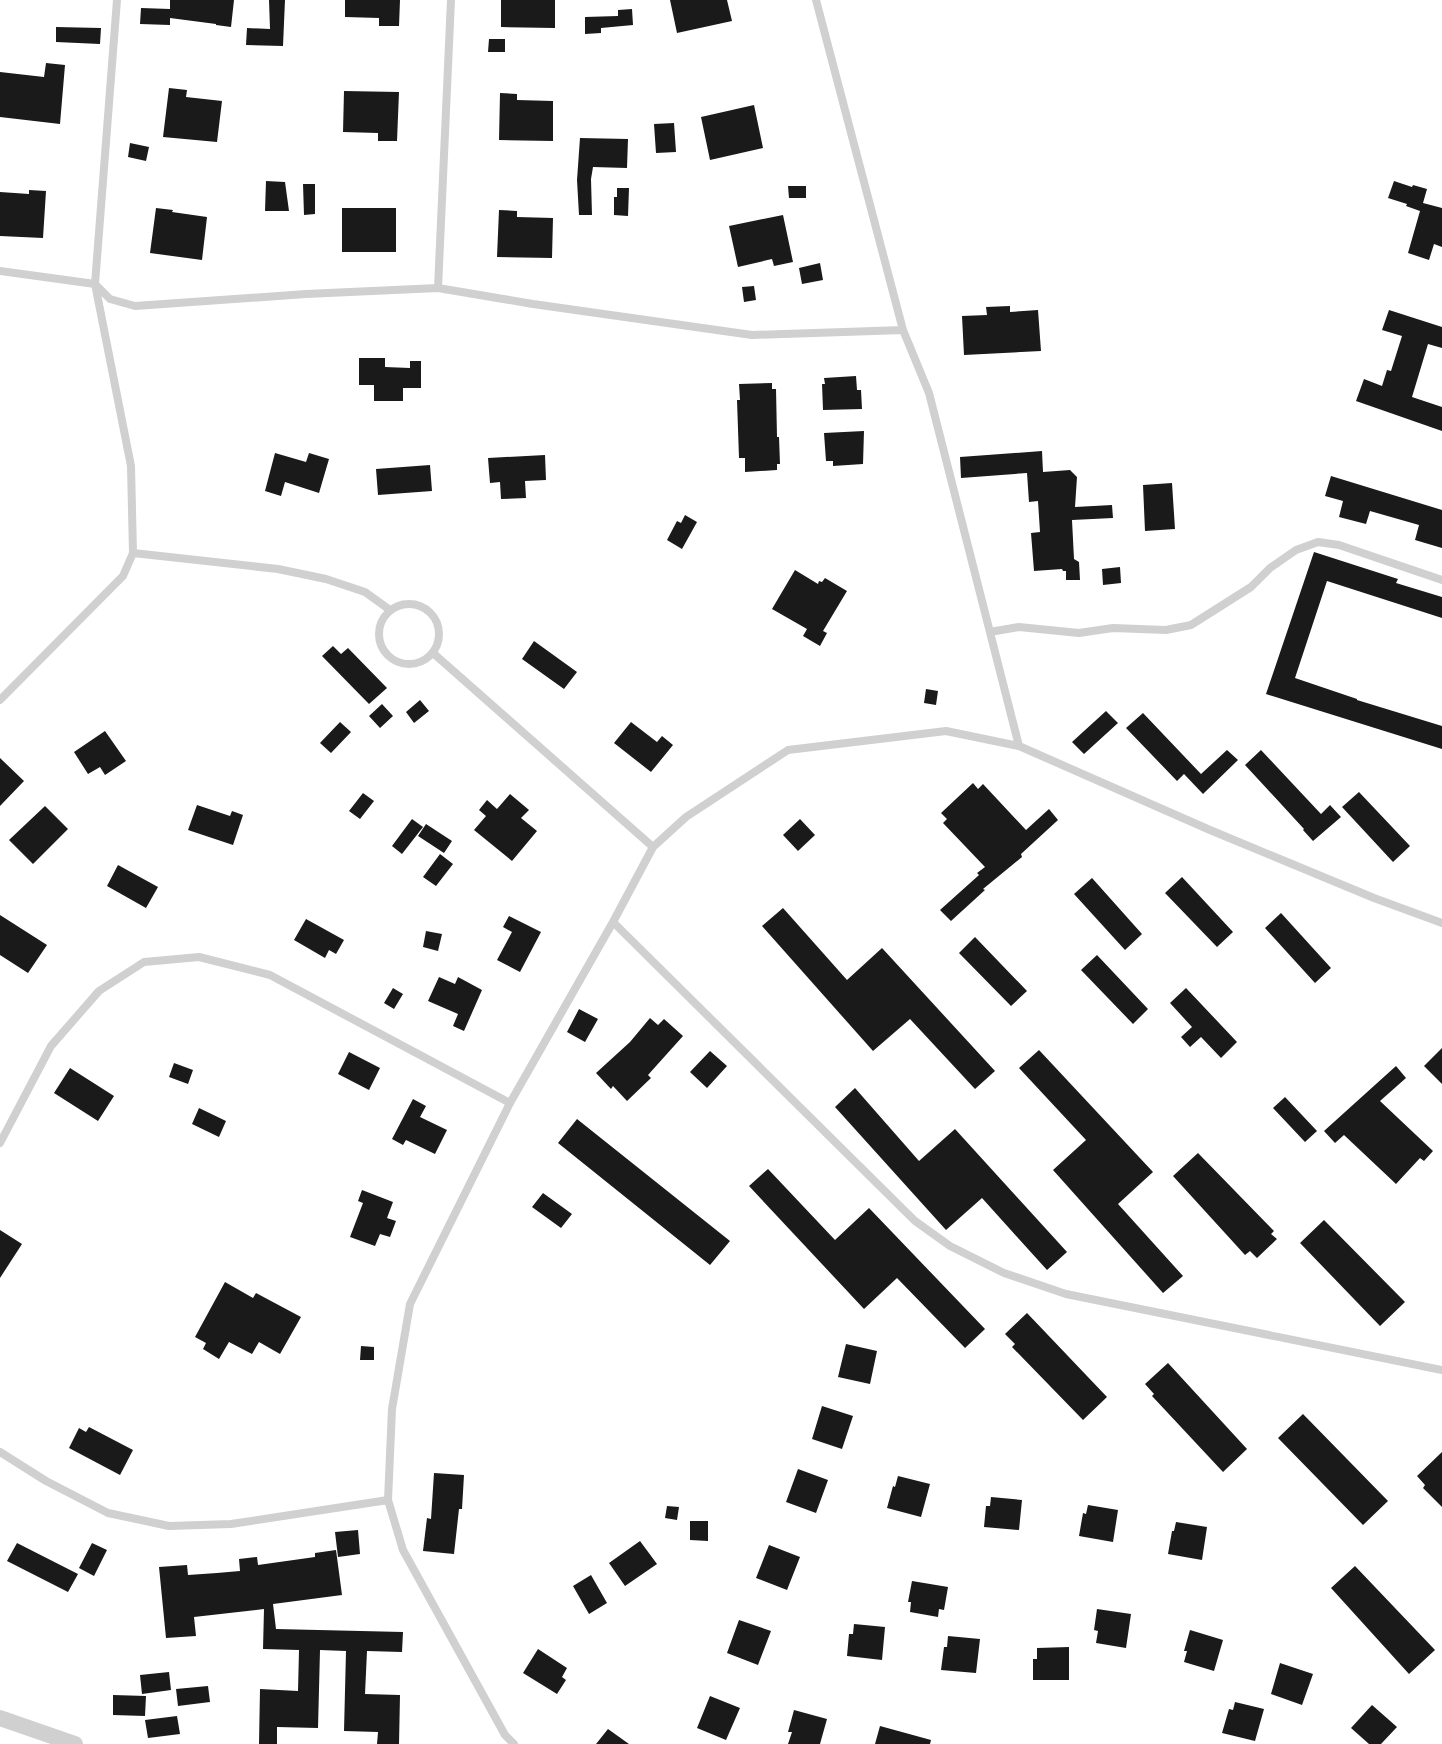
<svg xmlns="http://www.w3.org/2000/svg" width="1442" height="1744" viewBox="0 0 1442 1744" font-family="Inter,sans-serif">
  <style>
    .building { fill: #1a1a1a }
    .lines { fill: none; stroke-linecap: round; stroke-linejoin: round }
    .lane { stroke: #d0d0d0; stroke-width: 8 }
    .street { stroke: #d0d0d0; stroke-width: 16 }
  </style>
  <rect width="100%" height="100%" fill="#fff"/>
  <!-- building -->
  <path class="building" d="M170,0H234L231,27L216,25V24L170,18V25L140,24L141,8L170,9Z
    M269,0H285L283,46L246,45L247,28L270,29Z
    M345,0H400L399,26H379V18L345,17Z
    M501,0H555V28L501,27Z
    M670,0H727L732,21L677,33Z
    M632,9L633,25L601,28V33L585,34V17L618,16V10Z
    M56,27L101,28L100,44L56,42Z
    M489,39H505V52H488Z
    M46,63L65,65L60,124L0,117V72L44,77Z
    M169,88L187,90L186,97L222,101L217,142L163,137Z
    M344,91L399,92L397,141H378V133L343,132Z
    M500,93L517,94V100L553,101V141L499,140Z
    M754,105L763,148L710,160L701,117Z
    M674,123L676,152L656,153L654,124Z
    M580,138L628,139L627,168L593,167L591,179L592,215H579L577,180Z
    M130,143L149,147L146,161L128,157Z
    M266,181L285,182L289,211H265Z
    M1394,181L1412,187L1413,185L1427,189L1423,203L1442,208V247L1434,244L1429,260L1408,253L1420,211L1406,206L1407,204L1388,198Z
    M303,184H315V214L304,215Z
    M788,186H806V198H789Z
    M617,188H629L628,216L614,215V197H617Z
    M29,190L46,191L43,238L0,236V192L29,194Z
    M156,208L173,210L172,212L207,217L202,260L150,253Z
    M342,208H396V252H342Z
    M499,210L517,211V217L553,218L552,258L497,257Z
    M783,215L793,262L774,266L772,259L738,267L729,226Z
    M820,263L823,280L802,284L799,268Z
    M754,286L756,300L744,302L742,287Z
    M1010,306V312L1038,310L1041,351L964,355L962,316L987,315L986,307Z
    M1389,310L1442,327V348L1428,344L1412,397L1442,407V431L1356,401L1364,379L1382,386L1387,370L1391,371L1402,336L1382,330Z
    M359,358H385V367L410,368V361H421V388H403V401H374V385H359Z
    M856,376L857,390H861L862,409L823,410L822,384H825L824,378Z
    M772,383V389H776L777,437H779L780,464H777V470L745,472V458H739L737,400H740L739,384Z
    M864,431L863,464L833,466V461H826L824,433Z
    M1042,451L1043,472L1070,470L1077,477L1075,507L1112,505L1113,518L1072,520L1074,559L1079,562L1080,580H1066V571H1063L1062,569L1034,571L1031,533L1040,532L1038,501L1029,502L1027,473L961,478L960,457Z
    M275,453L306,462L309,453L329,459L319,493L285,482L281,496L265,491Z
    M545,455L546,480L525,481L526,498L501,499L500,482L490,483L488,458Z
    M430,465L432,491L378,495L376,469Z
    M1331,476L1442,510V548L1415,540L1419,525L1370,511L1366,524L1339,517L1343,501L1325,496Z
    M1172,483L1175,529L1145,531L1143,485Z
    M685,515L697,522L682,549L667,540L677,521L681,523Z
    M1314,552L1398,579L1396,583L1442,597V618L1327,581L1295,678L1357,699V700L1442,726V749L1266,694Z
    M1120,567L1121,583L1103,585L1102,569Z
    M795,570L818,584L819,581L822,582L825,578L847,591L823,631L827,633L820,646L803,636L807,629L772,609Z
    M534,641L577,672L564,689L522,659Z
    M333,646L341,654L348,648L387,688L369,704L322,656Z
    M926,689L938,691L936,705L924,703Z
    M420,700L429,711L414,723L406,712Z
    M382,704L393,716L380,728L369,716Z
    M1106,711L1118,723L1084,754L1072,742Z
    M1143,713L1201,774L1227,750L1238,760L1203,794L1184,774L1177,781L1126,728Z
    M340,722L351,732L331,753L320,743Z
    M631,722L657,742L662,736L673,745L651,772L614,743Z
    M105,731L126,761L105,775L100,767L88,774L74,752Z
    M1261,750L1321,814L1330,805L1341,817L1313,841L1303,830L1304,829L1245,765Z
    M0,758L24,781L0,806Z
    M973,783L978,789L983,784L1026,830L1049,809L1058,820L1021,854L1022,857L983,889L985,890L951,921L940,910L979,875L977,873L985,867L943,823L947,819L941,813Z
    M1359,792L1410,846L1393,862L1342,807Z
    M363,793L374,801L360,819L349,811Z
    M510,794L529,810L521,818L537,831L512,861L474,830L486,816L479,810L487,800L497,809Z
    M197,805L230,816L232,811L243,815L233,845L188,830Z
    M45,806L68,829L33,864L9,840Z
    M412,819L423,827L402,854L392,846Z
    M800,819L815,835L798,851L783,835Z
    M426,824L452,841L444,853L418,836Z
    M440,854L453,864L436,886L423,877Z
    M118,865L158,887L146,908L107,886Z
    M1182,877L1233,932L1217,947L1165,893Z
    M1092,878L1142,934L1125,950L1074,894Z
    M783,908L847,980L882,948L995,1071L975,1089L910,1019L873,1051L762,926Z
    M1281,913L1331,968L1315,983L1265,928Z
    M0,915L47,945L28,973L0,955Z
    M509,916L541,932L520,972L497,960L512,932L503,927Z
    M306,919L344,940L336,954L329,950L325,958L294,940Z
    M426,931L442,934L438,951L423,947Z
    M975,937L1027,991L1011,1006L959,953Z
    M1097,955L1148,1009L1133,1024L1081,970Z
    M439,977L455,984L458,977L482,990L464,1031L453,1026L458,1014L428,1001Z
    M393,988L403,994L394,1009L384,1003Z
    M1186,988L1237,1042L1221,1058L1201,1037L1190,1047L1181,1037L1192,1027L1170,1003Z
    M579,1009L598,1019L585,1042L567,1032Z
    M650,1018L658,1025L664,1019L683,1036L648,1075L651,1078L627,1101L613,1086L611,1089L596,1073L630,1042Z
    M1442,1048V1084L1424,1066Z
    M1039,1050L1153,1172L1118,1204L1183,1276L1163,1293L1053,1170L1086,1140L1019,1068Z
    M710,1051L727,1066L707,1088L690,1072Z
    M349,1052L380,1068L369,1090L338,1074Z
    M174,1063L193,1070L188,1084L169,1077Z
    M1396,1066L1406,1078L1380,1101L1433,1151L1424,1161L1420,1158L1396,1184L1344,1135L1335,1143L1324,1131Z
    M70,1068L114,1096L98,1121L54,1093Z
    M855,1088L919,1161L955,1129L1067,1252L1047,1270L982,1198L946,1230L835,1107Z
    M1285,1097L1317,1131L1305,1142L1273,1108Z
    M413,1099L426,1106L420,1117L447,1130L435,1154L406,1140L403,1145L392,1139Z
    M199,1108L226,1121L219,1137L192,1124Z
    M577,1119L730,1241L710,1265L558,1143Z
    M1198,1153L1274,1231L1271,1234L1277,1239L1257,1258L1250,1251L1245,1255L1173,1176Z
    M768,1169L835,1240L869,1208L985,1329L965,1348L897,1278L864,1309L749,1186Z
    M362,1190L393,1202L387,1218L396,1221L390,1237L380,1234L375,1246L350,1237L363,1203L358,1201Z
    M543,1193L572,1214L561,1228L532,1207Z
    M1324,1220L1405,1302L1380,1326L1300,1243Z
    M0,1230L22,1244L0,1278Z
    M225,1282L253,1298L256,1293L301,1317L280,1354L259,1342L252,1354L229,1342L219,1359L203,1349L206,1343L195,1337Z
    M1027,1313L1107,1397L1083,1420L1012,1347L1015,1344L1005,1334Z
    M846,1344L877,1351L870,1384L838,1377Z
    M361,1346L374,1347V1360H360Z
    M1168,1363L1247,1449L1223,1472L1152,1396L1154,1394L1145,1384Z
    M822,1406L853,1416L842,1449L812,1439Z
    M1303,1414L1388,1501L1363,1525L1278,1438Z
    M89,1427L133,1450L120,1475L69,1448L79,1428L86,1432Z
    M1442,1452V1507L1423,1488L1425,1485L1417,1476Z
    M798,1469L828,1480L816,1513L786,1502Z
    M434,1473L464,1475L462,1509H459L454,1554L423,1551L427,1518L431,1519Z
    M898,1476L930,1484L921,1517L887,1508L893,1486L895,1487Z
    M991,1497L1022,1500L1019,1530L984,1527L986,1506H990Z
    M1088,1505L1118,1510L1113,1542L1079,1536L1083,1513L1086,1514Z
    M667,1506L679,1507L677,1520L665,1518Z
    M690,1521H708V1541L690,1540Z
    M1176,1522L1207,1527L1202,1560L1168,1554L1172,1531H1174Z
    M358,1530L360,1554L338,1557L335,1532Z
    M640,1541L657,1564L625,1586L609,1563Z
    M17,1543L78,1574L68,1592L7,1561Z
    M92,1543L107,1550L94,1576L79,1568Z
    M769,1545L800,1557L787,1590L756,1578Z
    M336,1550L342,1595L273,1604L276,1629L403,1632L402,1652L367,1651L365,1694L400,1695L399,1744H377L378,1732L344,1731L346,1651L320,1650L318,1728L277,1727V1744H259L260,1689L298,1691L299,1650L263,1649L264,1609L194,1617L196,1636L166,1638L159,1567L187,1565L188,1575L217,1573L240,1571L239,1559L257,1557L258,1565L315,1557V1553Z
    M1355,1566L1435,1650L1409,1674L1331,1588Z
    M591,1575L607,1603L589,1614L573,1586Z
    M912,1581L948,1587L944,1610L939,1609L938,1617L910,1612L911,1602H908Z
    M1097,1609L1131,1614L1126,1648L1096,1643L1098,1631L1094,1630Z
    M739,1620L771,1631L758,1665L727,1653Z
    M854,1624L885,1627L882,1660L847,1656L849,1634H853Z
    M1190,1630L1223,1640L1214,1671L1184,1662L1187,1651H1184Z
    M948,1636L980,1639L976,1673L941,1670L944,1647H947Z
    M1069,1647V1680H1033V1659H1037V1648Z
    M538,1649L567,1668L562,1677L566,1680L557,1694L523,1673Z
    M1280,1663L1313,1674L1302,1705L1271,1694Z
    M169,1672L171,1690L142,1694L140,1675Z
    M208,1686L210,1702L178,1706L176,1689Z
    M113,1695L146,1696L145,1716L113,1715Z
    M710,1696L740,1708L726,1740L697,1728Z
    M1235,1702L1264,1709L1255,1741L1222,1733L1229,1709L1233,1710Z
    M1372,1705L1397,1727L1381,1744H1369L1351,1728Z
    M794,1710L827,1719L820,1744H788L792,1732H788Z
    M177,1716L180,1734L148,1738L145,1720Z
    M880,1726L931,1740L930,1744H875Z
    M608,1729L629,1744H596Z"/>
  <g class="lines">
    <!-- lane -->
    <path class="lane" d="M816,0L903,330L929,393L1019,746
      M0,271L95,284L110,299L135,306L306,294L438,288L533,304L752,335L903,330
      M438,288L451,0
      M133,553L278,569L326,579L365,592L390,610
      M379 634a30 30 0 1 1 60 0a30 30 0 1 1-60 0Z
      M990,632L1019,627L1079,633L1113,628L1166,630L1191,625L1251,587L1270,568L1296,550L1318,542L1339,545L1442,580
      M433,653L653,847
      M0,700L123,576L133,553L131,466L95,284L117,0
      M613,922L915,1221L950,1246L1004,1273L1066,1294L1442,1370
      M0,1143L51,1046L99,991L144,962L199,957L270,975L510,1103
      M0,1452L46,1481L108,1513L169,1526L231,1524L388,1500
      M514,1744L505,1735L403,1550L388,1500L392,1409L410,1304L510,1103L613,922L653,847L686,817L788,750L946,731L1019,746L1210,830L1374,898L1442,923"/>
    <!-- street -->
    <path class="street" d="M0,1718L75,1744"/>
  </g>
</svg>
